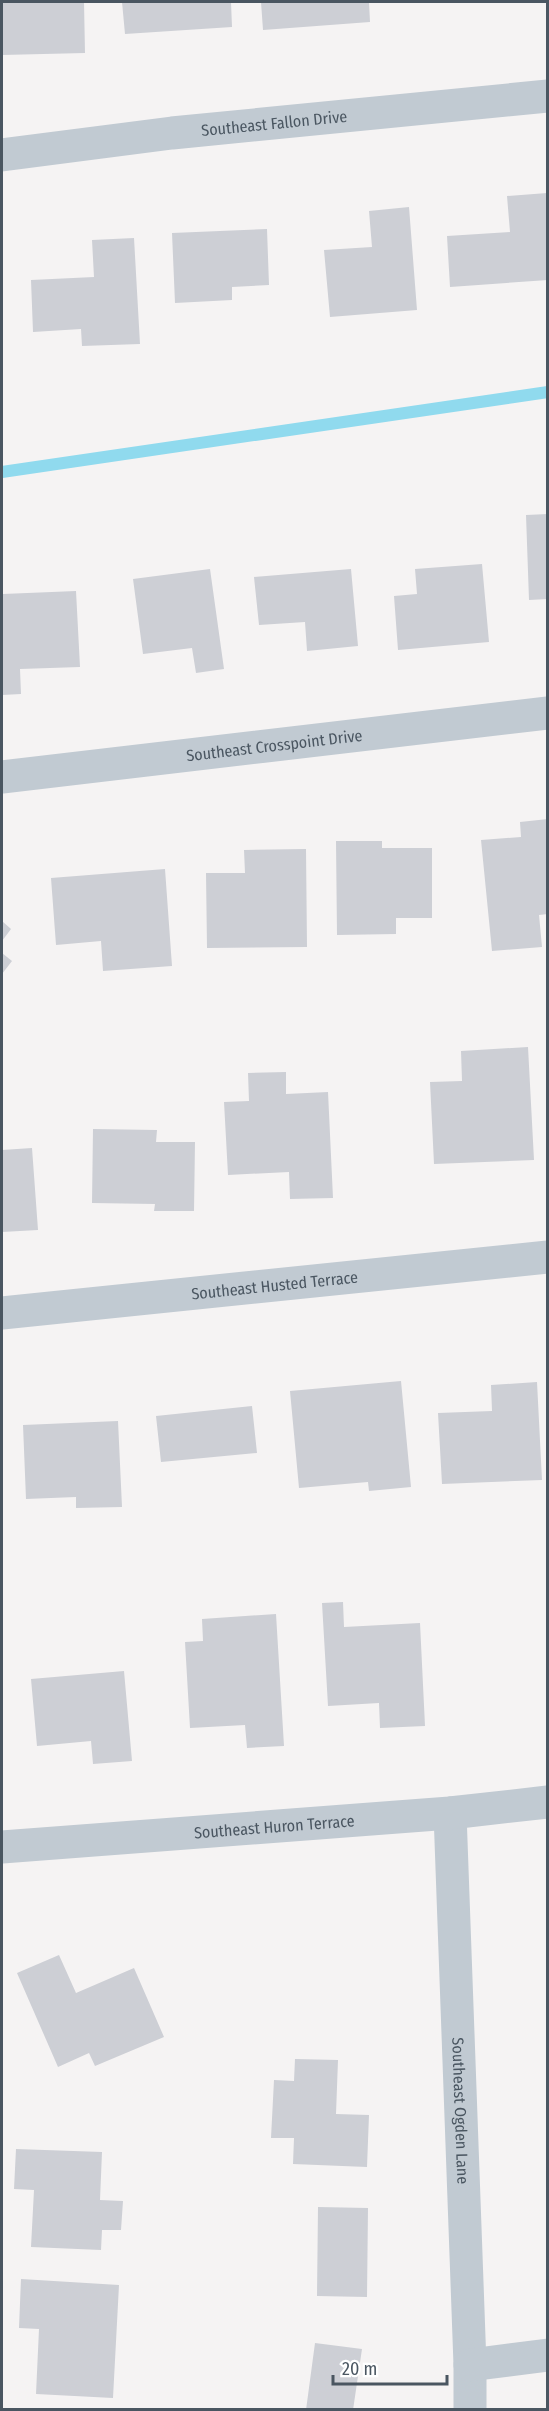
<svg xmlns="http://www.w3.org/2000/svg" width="549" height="2411" viewBox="0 0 549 2411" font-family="'Fira Sans Condensed',sans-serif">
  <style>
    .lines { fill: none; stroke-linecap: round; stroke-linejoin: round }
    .stream { stroke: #90daee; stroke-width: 12 }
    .building { fill: #cdcfd5 }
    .street { stroke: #c1cad2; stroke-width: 33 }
    .labels { text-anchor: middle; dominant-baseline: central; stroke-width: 5; stroke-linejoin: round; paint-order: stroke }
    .street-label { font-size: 16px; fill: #4a5661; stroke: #fff }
  </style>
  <rect width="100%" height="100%" fill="#f5f3f3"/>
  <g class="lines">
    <!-- stream -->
    <path class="stream" d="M2,472L548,392"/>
  </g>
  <!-- building -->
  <path class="building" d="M2,2H84L85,53L2,55Z
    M122,2H231L232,27L125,34Z
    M261,2H369L370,22L263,30Z
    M547,193L548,280L450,287L447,236L510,232L507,196Z
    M409,207L417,310L330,317L324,250L372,247L369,211Z
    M267,229L269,285L232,287V300L175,303L172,233Z
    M134,238L140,344L82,346L81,329L33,332L31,280L94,277L92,240Z
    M548,514V599L529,600L526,515Z
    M482,564L489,642L398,650L394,596L417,594L415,569Z
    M210,569L224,669L196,673L192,648L143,654L133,579Z
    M351,569L358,646L307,651L305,622L259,625L254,577Z
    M76,591L80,667L20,669L21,694L2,695L3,594Z
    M548,819V914L539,915L542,947L492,951L481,840L521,837L520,822Z
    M336,841H382V848H432V918H396V934L337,935Z
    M306,849L307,947L207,948L206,873H245L244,850Z
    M165,869L172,966L103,971L101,941L56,945L51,878Z
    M2,921L11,929L2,941Z
    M2,953L12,961L2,974Z
    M528,1047L534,1160L434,1164L430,1082L462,1081L461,1051Z
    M286,1072V1094L328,1092L333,1198L290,1199L289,1172L228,1175L224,1102L249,1101L248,1073Z
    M93,1129L157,1130L156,1142H195L194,1211H154L155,1204L92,1203Z
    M32,1148L38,1230L2,1232V1150Z
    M401,1381L411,1487L369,1491L368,1482L299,1488L290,1391Z
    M537,1382L542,1480L442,1484L438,1413L492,1411L491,1385Z
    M252,1406L257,1453L161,1462L156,1416Z
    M118,1421L122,1507L76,1508V1497L26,1499L23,1425Z
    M343,1602L344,1627L420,1623L425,1726L380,1728L379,1703L328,1706L322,1603Z
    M276,1614L284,1746L247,1748L245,1725L190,1728L185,1642L203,1641L202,1619Z
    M124,1671L132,1761L93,1764L91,1741L37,1746L31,1679Z
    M59,1955L76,1993L134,1968L164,2037L95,2066L89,2053L58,2067L17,1973Z
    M295,2059L338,2060L336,2114L369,2115L367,2167L293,2164L294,2138H271L274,2080L294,2081Z
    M16,2149L102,2152L100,2200L123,2201L121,2230H102L101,2250L31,2247L34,2190L14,2189Z
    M318,2207L368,2208L367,2297L317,2296Z
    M21,2279L119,2285L113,2398L36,2394L39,2329L19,2328Z
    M315,2343L362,2349L353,2410H306Z"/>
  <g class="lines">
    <!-- street -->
    <g class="street">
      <path id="s1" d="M2,155L172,133L548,96"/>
      <path id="s2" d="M2,777L548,713"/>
      <path id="s3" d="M2,1313L548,1257"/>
      <path id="s4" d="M450,1813L470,2365V2410"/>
      <path id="s5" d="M2,1847L450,1813L548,1802"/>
      <path d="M470,2365L548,2355"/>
    </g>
  </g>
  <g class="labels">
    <!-- street labels -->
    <g class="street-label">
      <text stroke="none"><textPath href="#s1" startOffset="274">Southeast Fallon Drive</textPath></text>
      <text stroke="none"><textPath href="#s2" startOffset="274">Southeast Crosspoint Drive</textPath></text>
      <text stroke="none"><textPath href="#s3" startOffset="274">Southeast Husted Terrace</textPath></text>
      <text stroke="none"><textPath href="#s5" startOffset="273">Southeast Huron Terrace</textPath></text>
      <text stroke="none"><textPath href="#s4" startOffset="298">Southeast Ogden Lane</textPath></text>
    </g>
  </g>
  <!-- border -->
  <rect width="549" height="2411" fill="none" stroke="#4a5661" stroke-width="6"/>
  <!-- scale -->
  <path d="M333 2375v9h114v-9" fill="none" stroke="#4a5661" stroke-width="3"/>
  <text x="342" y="2375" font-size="18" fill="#4a5661" stroke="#ffffff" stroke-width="4.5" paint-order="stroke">20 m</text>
</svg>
